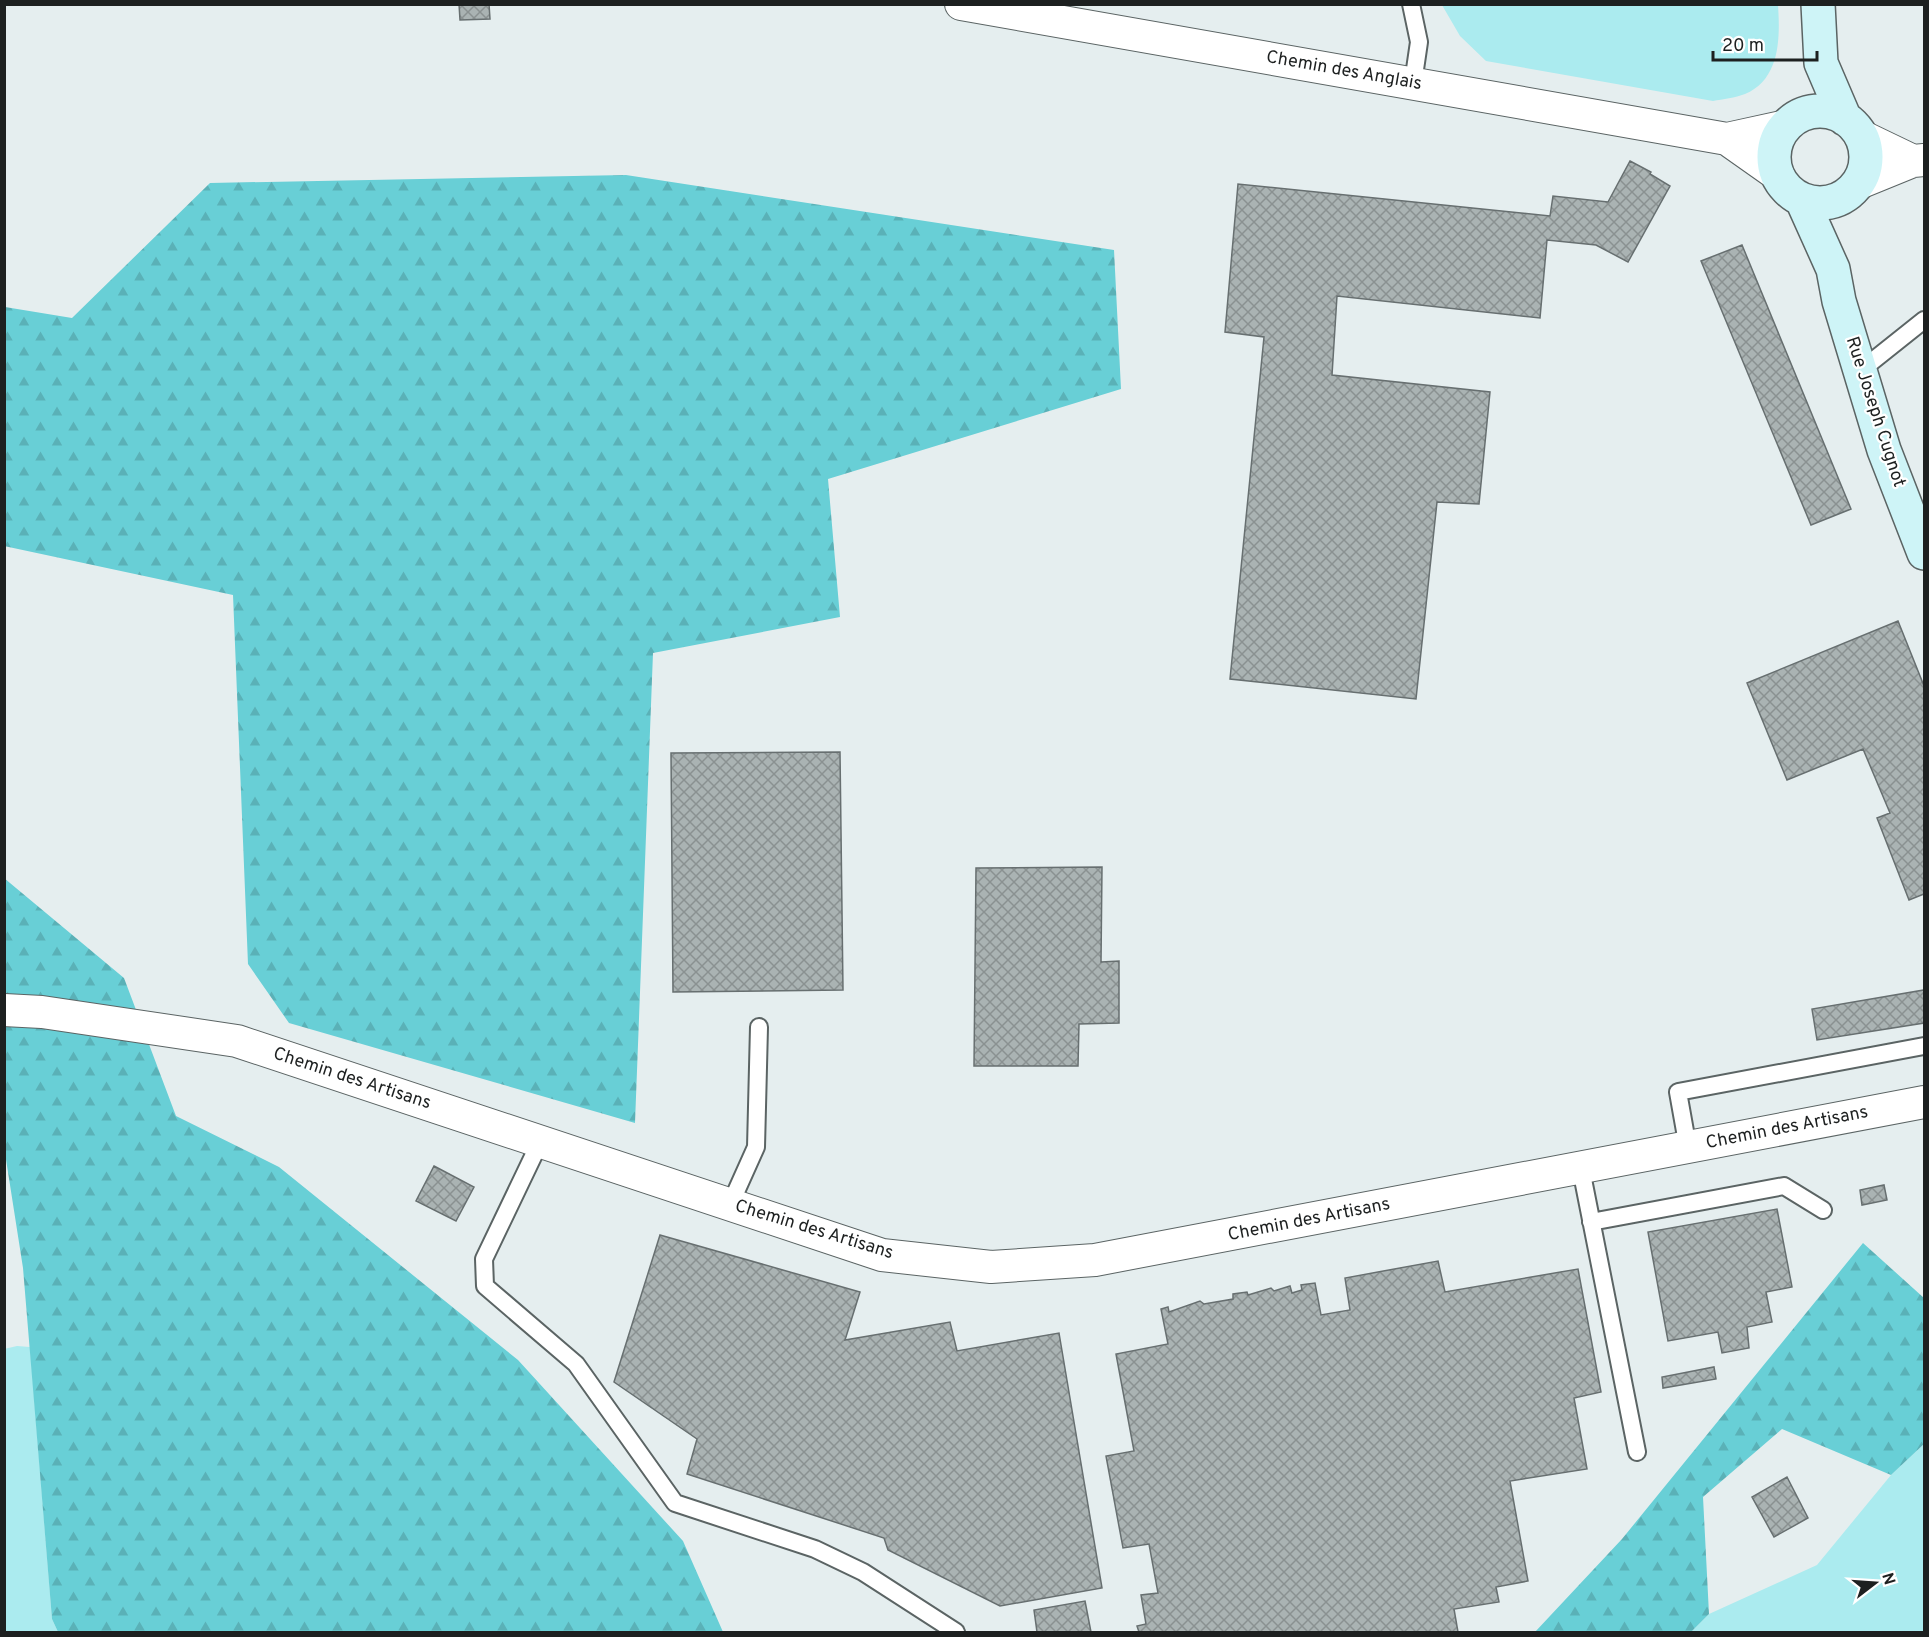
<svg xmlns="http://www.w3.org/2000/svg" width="1929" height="1637" viewBox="0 0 1929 1637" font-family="Overpass,sans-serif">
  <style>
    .grass { fill: #abebef }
    .forest { fill: url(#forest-firs) }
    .building { fill: url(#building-cross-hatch); stroke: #676f70; stroke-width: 1.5 }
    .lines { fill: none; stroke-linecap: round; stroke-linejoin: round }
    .lane-casing { stroke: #5b6464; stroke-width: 20 }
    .street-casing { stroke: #5b6464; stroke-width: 34 }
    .secondary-casing { stroke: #5b6464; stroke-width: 36 }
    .lane { stroke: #fff; stroke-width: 16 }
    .street { stroke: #fff; stroke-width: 32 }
    .secondary { stroke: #cef4f7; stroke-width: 33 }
    .labels { text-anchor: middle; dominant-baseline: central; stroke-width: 4.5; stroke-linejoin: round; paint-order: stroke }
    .street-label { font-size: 18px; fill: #1d2020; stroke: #fff }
  </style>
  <defs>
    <pattern id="forest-firs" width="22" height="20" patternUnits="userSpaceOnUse" patternTransform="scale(1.5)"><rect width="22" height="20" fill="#68cfd6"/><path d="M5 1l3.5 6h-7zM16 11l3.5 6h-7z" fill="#5ab1b7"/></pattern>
    <pattern id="building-cross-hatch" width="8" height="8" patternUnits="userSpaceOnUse" patternTransform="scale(1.5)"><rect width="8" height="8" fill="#aab3b3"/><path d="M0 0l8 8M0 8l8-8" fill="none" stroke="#8a9191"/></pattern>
  </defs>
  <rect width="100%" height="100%" fill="#e5eeef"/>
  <!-- grass -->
  <path class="grass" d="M1442,5H1778C1780,36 1781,79 1745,94C1735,98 1723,99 1713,101L1486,61L1460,36Z
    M17,1346L30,1347L52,1619L58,1632H5L4,1349Z
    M1924,1444V1632H1691L1709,1614L1817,1565L1891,1475Z"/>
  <!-- forest -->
  <path class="forest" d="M626,175L1114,250L1121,389L828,479L840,617L653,653L635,1123L289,1023L248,964L233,595L4,546L5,307L72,318L210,183Z
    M4,878L124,978L176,1116L279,1167L518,1360L683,1541L723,1632H58L52,1619L23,1268L5,1153Z
    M1863,1243L1924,1298V1444L1891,1475L1782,1429L1703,1497L1709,1614L1691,1632H1535L1622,1539Z"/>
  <!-- building -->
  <path class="building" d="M459,4H489L490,19L460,20Z
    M1630,161L1651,172L1650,174L1670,186L1628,262L1596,245L1547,240L1540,318L1337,296L1332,375L1490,392L1479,504L1437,502L1416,699L1230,679L1264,337L1225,332L1238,184L1550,216L1553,196L1608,202Z
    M1742,245L1851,509L1811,525L1701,261Z
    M1898,621L1924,686V894L1909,900L1877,818L1890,813L1863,749L1787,780L1747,683Z
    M840,752L843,990L673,992L671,753Z
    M1102,867L1101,962L1119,961V1023L1079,1024L1078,1066H974L976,868Z
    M1924,990V1023L1817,1040L1812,1009Z
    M434,1166L474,1187L456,1221L416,1201Z
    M1884,1185L1887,1200L1862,1205L1860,1190Z
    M1777,1209L1792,1287L1766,1292L1772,1322L1747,1327L1749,1348L1722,1353L1718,1332L1668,1341L1648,1232Z
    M660,1235L860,1292L845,1340L950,1322L957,1351L1059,1333L1102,1588L1000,1606L888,1550L884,1538L687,1474L697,1439L614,1382Z
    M1438,1261L1445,1292L1578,1269L1601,1392L1574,1398L1587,1469L1510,1481L1528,1581L1496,1587L1499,1602L1454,1609L1458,1632H1139L1137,1626L1146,1624L1141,1595L1158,1593L1149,1544L1123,1548L1106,1456L1134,1451L1116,1354L1168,1344L1161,1309L1168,1307L1169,1312L1200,1301L1204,1304L1233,1299V1294L1247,1292L1248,1295L1271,1288L1274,1291L1290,1286L1292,1293L1302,1290L1301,1285L1315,1283L1321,1315L1350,1310L1345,1278Z
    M1714,1367L1716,1379L1663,1388L1662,1377Z
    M1787,1477L1808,1518L1774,1537L1752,1497Z
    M1085,1601L1091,1632H1037L1034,1610Z"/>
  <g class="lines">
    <defs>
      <path id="lane" d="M1411,4L1419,42L1413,83
        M1860,371L1924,320
        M540,1142L484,1259L485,1286L576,1364L675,1503L815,1549L863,1572L956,1632
        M1688,1148L1678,1092L1924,1046
        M1581,1169L1637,1452
        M730,1205L756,1147L759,1027
        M1591,1222L1784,1186L1823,1210"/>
      <path id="street" d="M961,4L1727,139
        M1861,136L1913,161
        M1778,175L1727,139L1786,126
        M1859,183L1913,161L1924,160
        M4,1010L42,1012L237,1041L882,1255L991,1267L1095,1260L1924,1102"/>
      <path id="secondary" d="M1818,4L1821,63L1845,119
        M1774 157a46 46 0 1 1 92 0a46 46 0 1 1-92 0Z
        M1802,200L1833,269L1839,301L1884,450L1924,553"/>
    </defs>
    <!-- lane casing -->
    <use href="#lane" class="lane-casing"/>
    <!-- street casing -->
    <use href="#street" class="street-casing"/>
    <!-- secondary casing -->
    <use href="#secondary" class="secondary-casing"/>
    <!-- lane -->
    <use href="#lane" class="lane"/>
    <!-- street -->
    <use href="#street" class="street"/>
    <!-- secondary -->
    <use href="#secondary" class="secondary"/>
  </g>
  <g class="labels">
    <!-- street labels -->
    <g class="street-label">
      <text transform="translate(1344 71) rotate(10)">Chemin des Anglais</text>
      <text transform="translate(1875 412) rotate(72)">Rue Joseph Cugnot</text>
      <text transform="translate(352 1079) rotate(18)">Chemin des Artisans</text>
      <text transform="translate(1787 1128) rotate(-11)">Chemin des Artisans</text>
      <text transform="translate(1309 1220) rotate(-11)">Chemin des Artisans</text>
      <text transform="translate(814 1230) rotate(17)">Chemin des Artisans</text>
    </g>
  </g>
  <!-- border -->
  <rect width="1929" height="1637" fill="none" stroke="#1d2020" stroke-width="12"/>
  <!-- north arrow -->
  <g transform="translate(1875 1583) rotate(73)" stroke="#ffffff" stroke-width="4.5" paint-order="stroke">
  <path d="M0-4.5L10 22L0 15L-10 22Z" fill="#1d2020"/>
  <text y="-9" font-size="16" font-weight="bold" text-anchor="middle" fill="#1d2020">N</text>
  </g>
  <!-- scale -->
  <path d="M1713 51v9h104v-9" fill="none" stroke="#1d2020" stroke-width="3"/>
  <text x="1722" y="51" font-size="18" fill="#1d2020" stroke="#ffffff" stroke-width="4.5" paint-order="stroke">20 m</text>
</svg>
